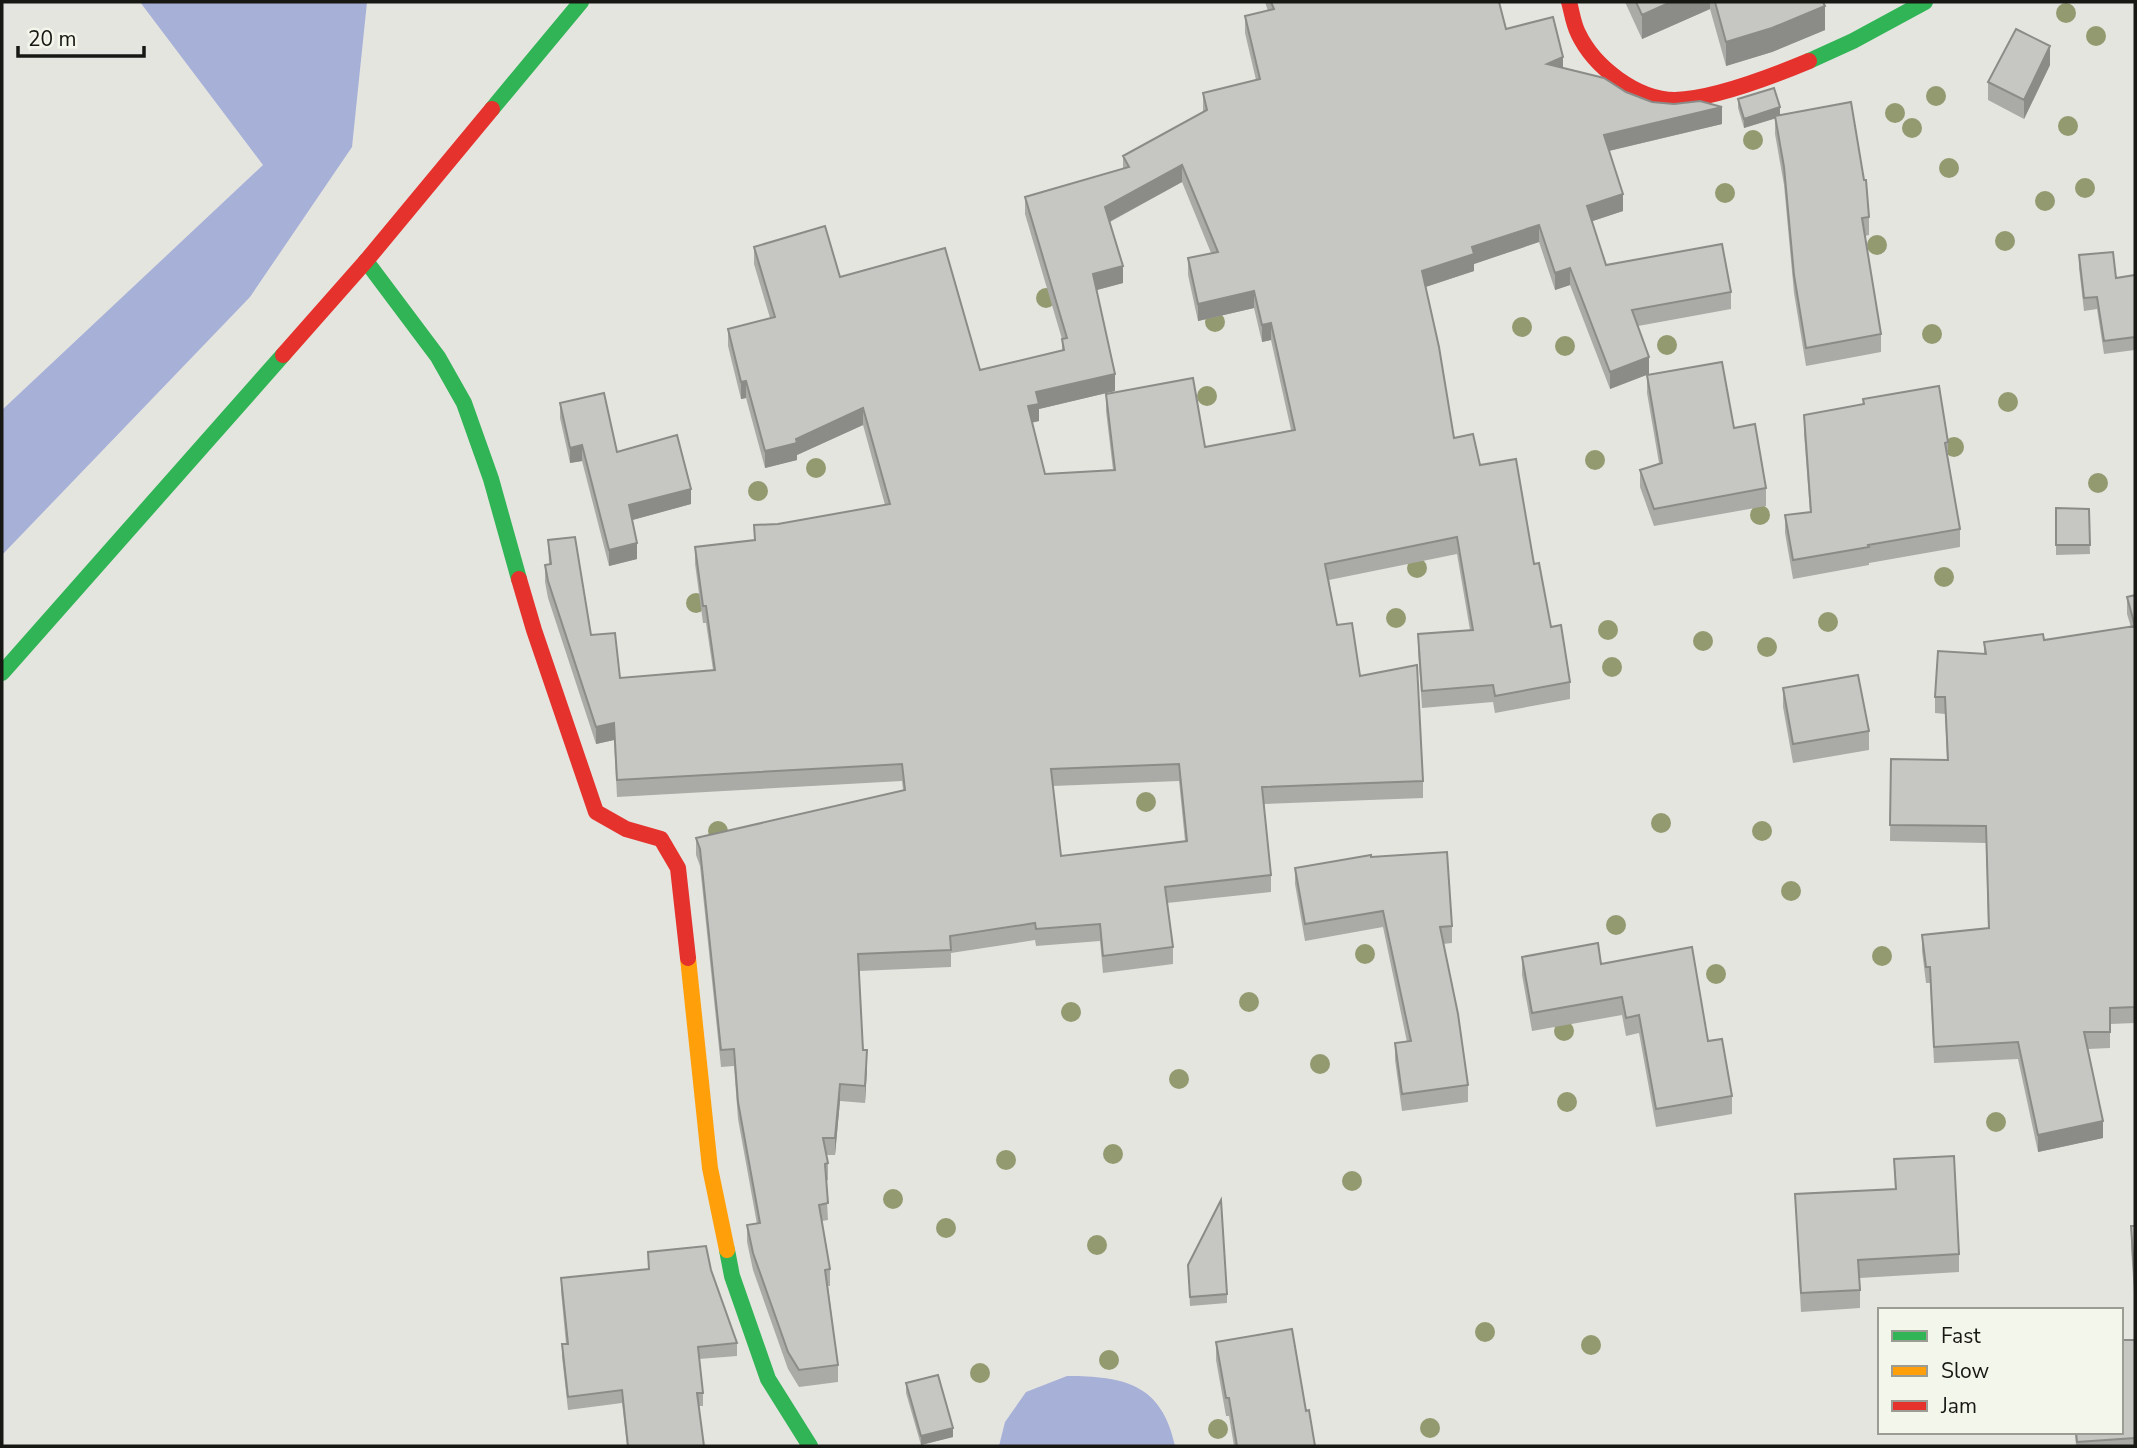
<svg xmlns="http://www.w3.org/2000/svg" width="2137" height="1448" viewBox="0 0 2137 1448" font-family="'Nunito Sans',sans-serif">
  <style>
    .water { fill: #a7b0d7 }
    .lines { fill: none; stroke-linecap: round; stroke-linejoin: round }
    .fast { stroke: #30b455; stroke-width: 16 }
    .slow { stroke: #ff9f0a; stroke-width: 16 }
    .jam { stroke: #e5322d; stroke-width: 16 }
    .tree { fill: #949a6f }
    .wall { fill: #aaaaa7; fill-rule: evenodd }
    .shaded-wall { fill: #8b8b88 }
    .building { fill: #c6c6c2; stroke: #8b8b88; stroke-width: 2; fill-rule: evenodd }
  </style>
  <rect width="100%" height="100%" fill="#e5e5e0"/>
  <!-- water -->
  <path class="water" d="M140,2H367L352,147L250,297L2,555V410L263,165Z
    M1067,1376C1124,1376 1162,1384 1175,1446H999L1005,1422L1026,1392Z"/>
  <g class="lines">
    <!-- fast -->
    <path class="fast" d="M1809,61L1853,41L1925,2
      M492,109L581,2
      M366,261L438,357L464,403L491,479L519,579
      M2,673L283,355
      M727,1250L732,1276L768,1379L810,1446"/>
    <!-- slow -->
    <path class="slow" d="M688,958L710,1168L727,1250"/>
    <!-- jam -->
    <path class="jam" d="M1569,2C1572,12 1573,23 1578,33C1594,67 1637,100 1675,100C1714,99 1773,76 1809,61
      M283,355L366,261L492,109
      M519,579L534,630L596,812L626,829L661,839L678,868L688,958"/>
  </g>
  <!-- trees -->
  <g class="tree">
    <circle cx="2066" cy="13" r="10"/>
    <circle cx="2096" cy="36" r="10"/>
    <circle cx="1936" cy="96" r="10"/>
    <circle cx="1895" cy="113" r="10"/>
    <circle cx="2068" cy="126" r="10"/>
    <circle cx="1912" cy="128" r="10"/>
    <circle cx="1753" cy="140" r="10"/>
    <circle cx="1949" cy="168" r="10"/>
    <circle cx="2085" cy="188" r="10"/>
    <circle cx="1725" cy="193" r="10"/>
    <circle cx="2045" cy="201" r="10"/>
    <circle cx="2005" cy="241" r="10"/>
    <circle cx="1877" cy="245" r="10"/>
    <circle cx="1046" cy="298" r="10"/>
    <circle cx="1215" cy="322" r="10"/>
    <circle cx="1522" cy="327" r="10"/>
    <circle cx="1932" cy="334" r="10"/>
    <circle cx="1667" cy="345" r="10"/>
    <circle cx="1565" cy="346" r="10"/>
    <circle cx="1207" cy="396" r="10"/>
    <circle cx="2008" cy="402" r="10"/>
    <circle cx="1954" cy="447" r="10"/>
    <circle cx="1595" cy="460" r="10"/>
    <circle cx="816" cy="468" r="10"/>
    <circle cx="2098" cy="483" r="10"/>
    <circle cx="758" cy="491" r="10"/>
    <circle cx="1760" cy="515" r="10"/>
    <circle cx="1417" cy="568" r="10"/>
    <circle cx="1944" cy="577" r="10"/>
    <circle cx="696" cy="603" r="10"/>
    <circle cx="1396" cy="618" r="10"/>
    <circle cx="1828" cy="622" r="10"/>
    <circle cx="1608" cy="630" r="10"/>
    <circle cx="1703" cy="641" r="10"/>
    <circle cx="1767" cy="647" r="10"/>
    <circle cx="1612" cy="667" r="10"/>
    <circle cx="1146" cy="802" r="10"/>
    <circle cx="1661" cy="823" r="10"/>
    <circle cx="718" cy="831" r="10"/>
    <circle cx="1762" cy="831" r="10"/>
    <circle cx="1791" cy="891" r="10"/>
    <circle cx="1616" cy="925" r="10"/>
    <circle cx="1365" cy="954" r="10"/>
    <circle cx="1882" cy="956" r="10"/>
    <circle cx="1716" cy="974" r="10"/>
    <circle cx="1249" cy="1002" r="10"/>
    <circle cx="1071" cy="1012" r="10"/>
    <circle cx="1564" cy="1031" r="10"/>
    <circle cx="1320" cy="1064" r="10"/>
    <circle cx="1179" cy="1079" r="10"/>
    <circle cx="1567" cy="1102" r="10"/>
    <circle cx="1996" cy="1122" r="10"/>
    <circle cx="1113" cy="1154" r="10"/>
    <circle cx="1006" cy="1160" r="10"/>
    <circle cx="1352" cy="1181" r="10"/>
    <circle cx="893" cy="1199" r="10"/>
    <circle cx="946" cy="1228" r="10"/>
    <circle cx="1097" cy="1245" r="10"/>
    <circle cx="1485" cy="1332" r="10"/>
    <circle cx="1591" cy="1345" r="10"/>
    <circle cx="1109" cy="1360" r="10"/>
    <circle cx="980" cy="1373" r="10"/>
    <circle cx="1430" cy="1428" r="10"/>
    <circle cx="1218" cy="1429" r="10"/>
  </g>
  <!-- wall -->
  <path class="wall" d="M1265,2H1499L1506,29L1563,68L1652,102L1722,124L1609,151L1623,211L1592,221L1606,265L1731,292V309L1638,326L1649,374L1610,389L1570,285L1555,290L1539,242L1474,264V271L1426,287L1454,438L1480,465L1534,564L1551,627L1570,682V699L1495,713L1493,702L1422,708L1418,651V634L1470,630L1457,554L1329,580L1337,625L1360,676L1423,781V798L1264,804L1271,875V892L1167,903L1173,947V964L1103,973L1100,941L1036,946L1035,940L951,953V967L859,971L863,1050L867,1067L865,1103L840,1101L835,1155H826L828,1163V1180L826,1181L828,1220L822,1221L830,1269V1286H828L838,1365V1382L799,1387L788,1369L753,1270L747,1242V1225L757,1224L738,1119L734,1066L721,1067L700,866L696,855V838L903,790L902,781L617,797L614,740L596,744L548,598L545,582V565L549,564L548,540L591,635L620,678L713,670L706,623H703L695,564V547L754,540V525L778,524L885,505L863,425L797,455V460L765,468L746,398L741,399L728,346V329L770,318L754,264V247L840,277L980,370L1062,351V339L1025,214V197L1123,169V156L1203,112V93L1256,80L1245,33V16L1268,11ZM1182,182L1211,253L1188,258V275L1198,321L1254,308L1262,342L1271,340L1291,430L1205,447L1106,394V411L1113,470L1045,474L1032,423L1039,421V409L1115,391L1097,290L1123,283L1110,222ZM1179,781L1185,841L1061,856L1053,786Z
    M1625,2H1823L1825,30L1772,52L1726,66L1710,9L1642,39Z
    M2050,65L2024,119L1988,100V82Z
    M1738,99L1780,115L1869,217V235L1865,236L1881,334V352L1806,366L1794,293L1784,185L1775,134V118L1744,128L1738,108Z
    M2079,255L2116,278L2135,275V350L2104,354L2097,309L2084,311L2079,268Z
    M1647,375L1734,428L1766,488V506L1654,526L1640,487V470L1659,463L1647,393Z
    M1863,399L1948,442V461L1960,529V547L1869,563V565L1793,579L1785,533V515L1810,512L1804,433V415L1863,404Z
    M560,403L617,452L691,504L632,520L637,559L609,566L582,461L570,463L560,418Z
    M2056,508L2089,509L2090,554L2056,555Z
    M2135,595V1023L2110,1024V1048L2088,1049L2103,1138L2038,1152L2018,1059L1934,1063L1930,983H1926L1922,951V935L1988,928L1986,843L1890,841L1891,759L1947,760L1945,714L1935,713V697L1984,654V642L2044,640L2131,627L2127,614V597Z
    M1783,688L1869,731V750L1793,763L1783,707Z
    M1371,857L1452,926V943L1443,944L1468,1085V1102L1402,1111L1395,1060V1043L1407,1042L1383,927L1305,941L1295,884V868Z
    M1522,957L1601,964L1708,1041L1732,1096V1114L1656,1127L1639,1033L1626,1036L1622,1015L1532,1031L1522,975Z
    M1894,1159L1959,1254V1272L1860,1278V1308L1801,1312L1795,1194L1895,1189Z
    M2131,1226H2135V1307L2131,1248Z
    M648,1252L711,1270L737,1343V1356L699,1359L703,1393V1406H699L704,1446H627L622,1403L568,1410L562,1357V1344H566L561,1291V1278L648,1269Z
    M1188,1265L1227,1294V1303L1190,1306Z
    M2135,1340V1446H2076L2075,1432H2121Z
    M1216,1342L1306,1411L1315,1446H1234L1229,1416H1226L1216,1360Z
    M906,1383L953,1437L921,1445L906,1393Z"/>
  <!-- shaded-wall -->
  <path class="shaded-wall" d="M1671,2H1710V9L1642,39V15Z
    M1825,6V30L1772,52L1726,66V42Z
    M2050,46V65L2024,119V100Z
    M1563,57V74L1547,64Z
    M1722,107V124L1604,152V135Z
    M1780,107V117L1744,128V119Z
    M1182,165V182L1105,224V207Z
    M1623,194V211L1587,223V206Z
    M1539,225V242L1474,264V271L1422,288V271L1472,247Z
    M1123,266V283L1093,291V274Z
    M1570,268V285L1555,290V273Z
    M1254,291V308L1198,321V304Z
    M1271,323V340L1262,342V325Z
    M1649,357V374L1610,389V372Z
    M1115,374V391L1039,409V421L1028,423V406L1036,392Z
    M746,381V398L741,399V382Z
    M863,408V425L797,455V460L765,468V451L796,439Z
    M582,445V461L570,463V448Z
    M691,489V504L629,521V505Z
    M637,543V559L609,566V550Z
    M614,723V740L596,744V727Z
    M867,1050V1067L865,1103V1086Z
    M840,1084V1101L835,1155V1138Z
    M2103,1121V1138L2038,1152V1135Z
    M953,1428V1437L921,1445V1436Z"/>
  <!-- building -->
  <path class="building" d="M1271,2H1499L1506,29L1553,17L1563,57L1547,64L1604,78L1626,92L1652,102L1674,104L1700,101L1722,107L1604,135L1623,194L1587,206L1606,265L1722,244L1731,292L1632,310L1649,357L1610,372L1570,268L1555,273L1539,225L1472,247L1474,254L1422,271L1439,347L1454,438L1473,434L1480,465L1516,459L1534,564L1539,563L1551,627L1561,625L1570,682L1495,696L1493,685L1422,691L1418,634L1473,630L1457,537L1325,564L1337,625L1352,623L1360,676L1417,665L1423,781L1262,787L1271,875L1165,887L1173,947L1103,956L1100,924L1036,929L1035,923L950,936L951,950L858,954L863,1050H867L865,1086L840,1084L835,1138H823L828,1163L825,1164L828,1203L819,1205L830,1269L825,1270L838,1365L799,1370L788,1352L753,1253L747,1225L760,1223L738,1102L734,1049L721,1050L700,849L696,838L905,790L902,764L617,780L614,723L596,727L548,581L545,565L551,564L548,540L575,537L591,635L615,633L620,678L715,670L706,606H703L695,547L755,540L754,525L778,524L890,504L863,408L796,439L797,443L765,451L746,381L741,382L728,329L775,317L754,247L825,226L840,277L945,248L980,370L1064,350L1062,339L1067,338L1025,197L1129,167L1123,156L1207,110L1203,93L1260,79L1245,16L1274,9ZM1182,165L1218,252L1188,258L1198,304L1254,291L1262,325L1271,323L1295,430L1205,447L1193,378L1106,394L1115,470L1045,474L1028,406L1039,404L1036,392L1115,374L1093,274L1123,266L1105,207ZM1179,764L1187,841L1061,856L1051,769Z
    M1636,2H1671L1642,15Z
    M1715,2H1823L1825,6L1772,28L1726,42Z
    M2016,29L2050,46L2024,100L1988,82Z
    M1774,88L1780,107L1744,119L1738,99Z
    M1851,102L1864,180H1866L1869,217L1862,218L1881,334L1806,348L1794,275L1784,167L1775,116Z
    M2113,252L2116,278L2135,275V337L2104,341L2097,297L2084,298L2079,255Z
    M1722,362L1734,428L1755,424L1766,488L1654,509L1640,470L1662,463L1647,375Z
    M1939,386L1948,442L1945,443L1960,529L1868,545L1869,547L1793,560L1785,515L1811,512L1804,415L1864,404L1863,399Z
    M604,393L617,452L677,435L691,489L629,505L637,543L609,550L582,445L570,448L560,403Z
    M2056,508L2089,509L2090,545H2056Z
    M2135,595V1007L2110,1008V1032H2084L2103,1121L2038,1135L2018,1042L1934,1047L1930,967H1926L1922,935L1989,928L1986,826L1890,825L1891,759L1948,760L1945,697H1935L1938,651L1986,654L1984,642L2043,634L2044,640L2135,626L2127,597Z
    M1858,675L1869,731L1793,744L1783,688Z
    M1447,852L1452,926L1440,927L1458,1014L1468,1085L1402,1094L1395,1043L1411,1041L1383,911L1305,924L1295,868L1371,855V857Z
    M1598,943L1601,964L1692,947L1708,1041L1722,1039L1732,1096L1656,1109L1639,1015L1626,1018L1622,997L1532,1013L1522,957Z
    M1954,1156L1959,1254L1858,1260L1860,1290L1801,1293L1795,1194L1896,1189L1894,1159Z
    M1221,1200L1227,1294L1190,1297L1188,1265Z
    M2131,1226H2135V1285Z
    M706,1246L711,1270L737,1343L698,1347L703,1393H697L704,1446H628L622,1390L568,1397L562,1344H568L561,1278L649,1269L648,1252Z
    M1292,1329L1306,1411L1309,1410L1315,1446H1237L1229,1398H1226L1216,1342Z
    M2121,1340H2135V1438L2077,1442L2076,1432H2121Z
    M938,1375L953,1428L921,1436L906,1383Z"/>
  <!-- border -->
  <rect width="2137" height="1448" fill="none" stroke="#171814" stroke-width="7"/>
  <!-- legend -->
  <rect x="1878" y="1308" width="245" height="126" fill="#f3f6ea" stroke="#9b9d94" stroke-width="2"/>
  <rect x="1892" y="1331" width="35" height="10" fill="#30b455" stroke="#9b9d94" stroke-width="2"/>
  <text x="1941" y="1343" font-size="21" fill="#171814">Fast</text>
  <rect x="1892" y="1366" width="35" height="10" fill="#ff9f0a" stroke="#9b9d94" stroke-width="2"/>
  <text x="1941" y="1378" font-size="21" fill="#171814">Slow</text>
  <rect x="1892" y="1401" width="35" height="10" fill="#e5322d" stroke="#9b9d94" stroke-width="2"/>
  <text x="1941" y="1413" font-size="21" fill="#171814">Jam</text>
  <!-- scale -->
  <path d="M18 46v10h126v-10" fill="none" stroke="#171814" stroke-width="3.5"/>
  <text x="28" y="46" font-size="21" fill="#171814" stroke="#f3f6ea" stroke-width="5" paint-order="stroke">20 m</text>
</svg>
